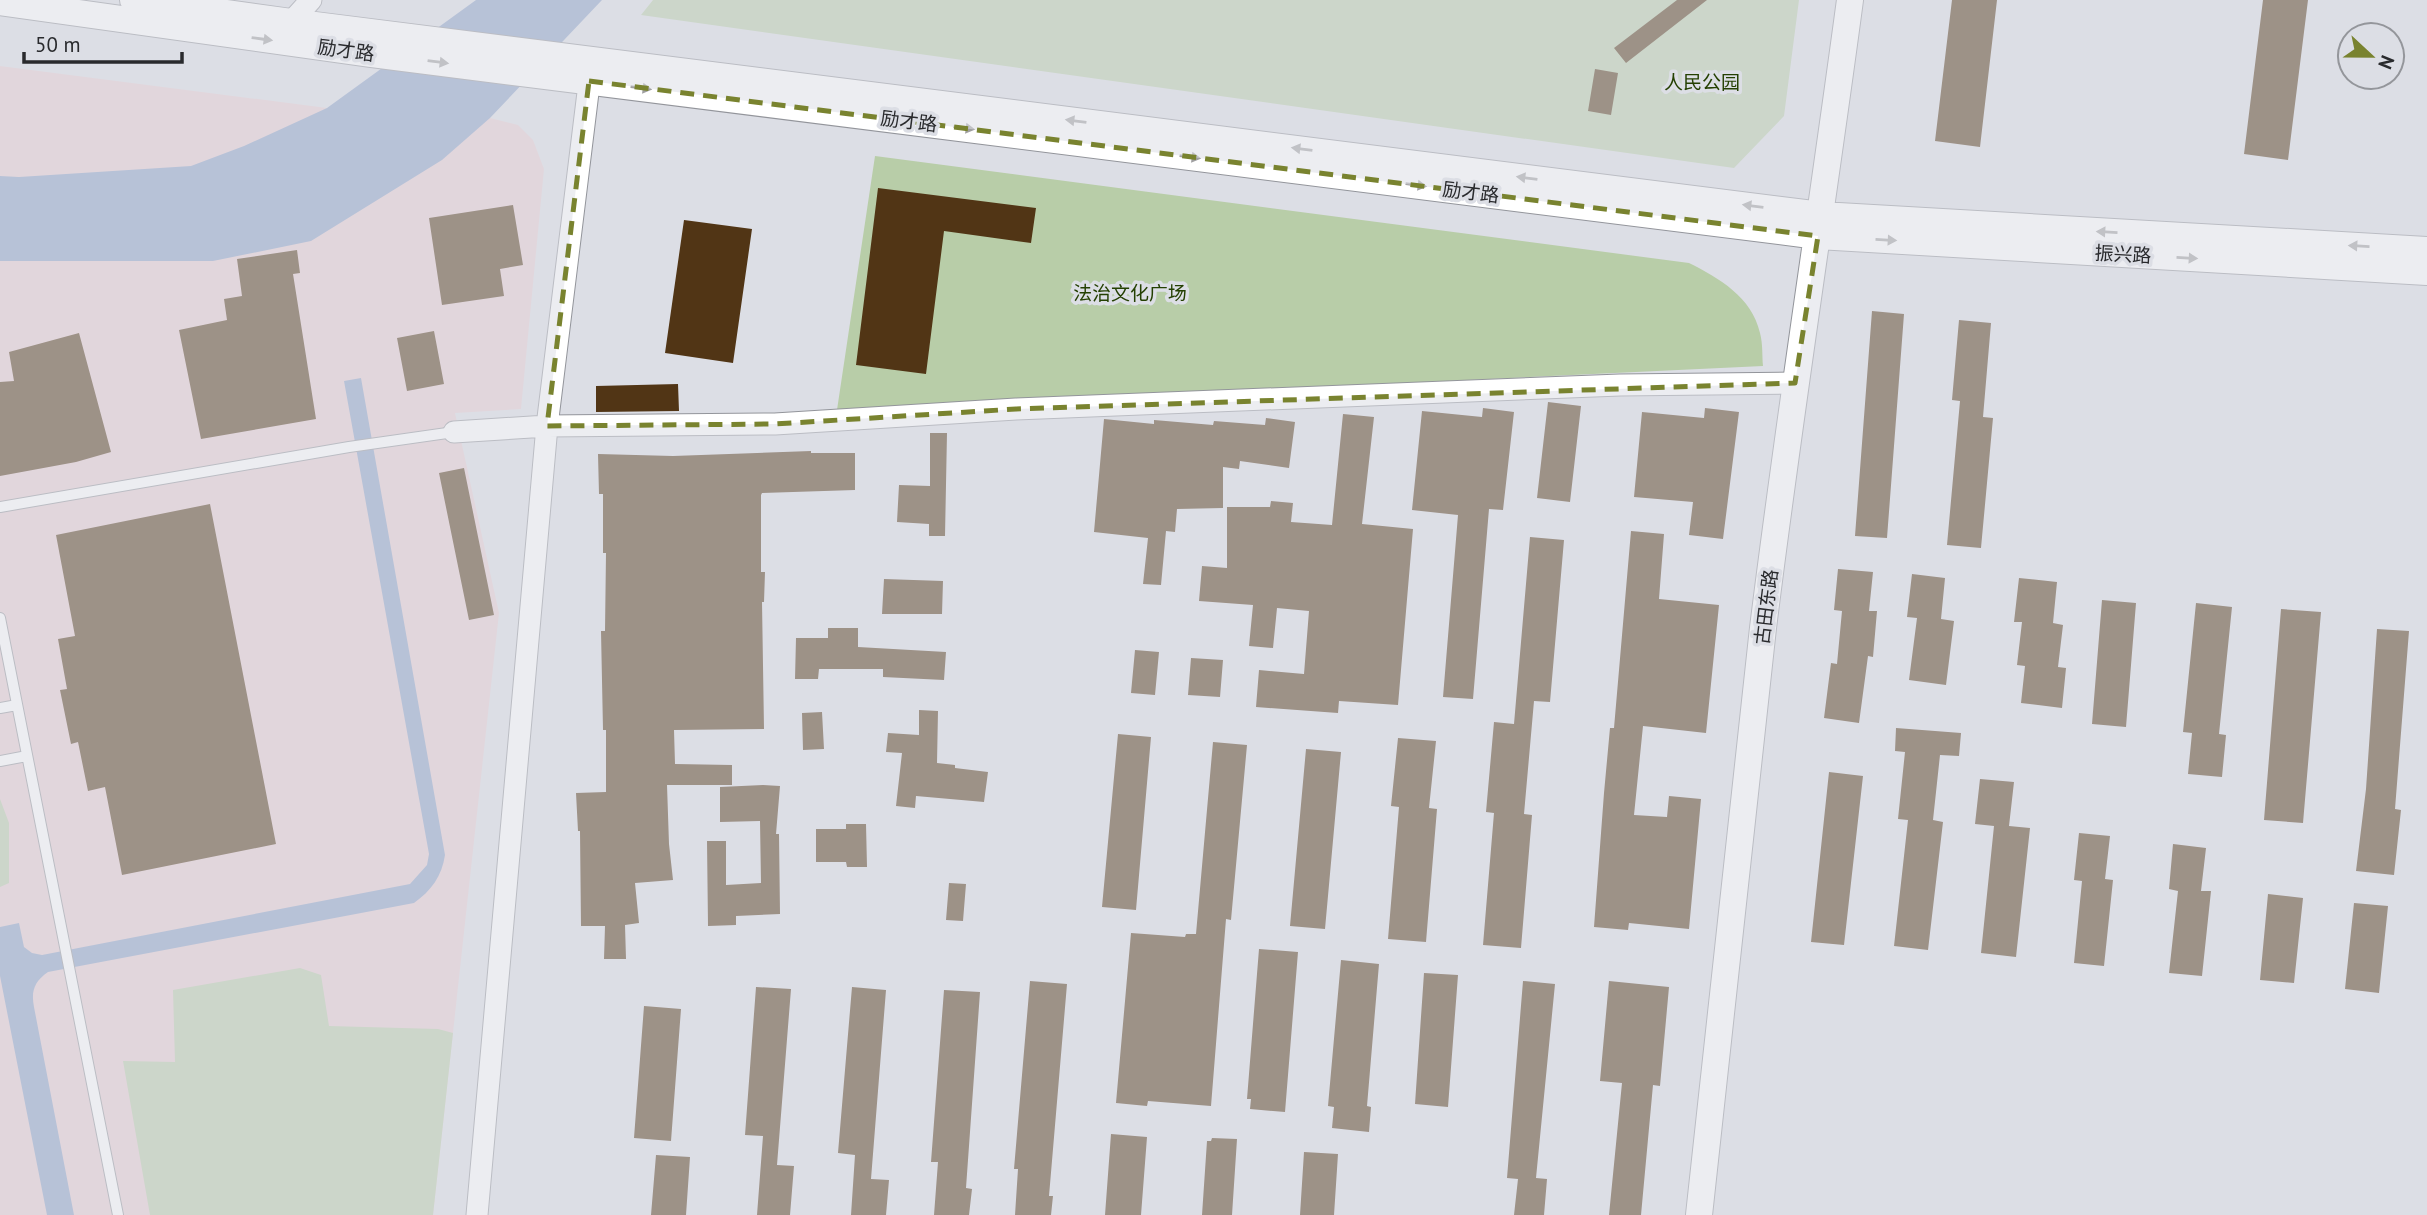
<svg xmlns="http://www.w3.org/2000/svg" width="2427" height="1215" viewBox="0 0 2427 1215" font-family="'PT Sans','Noto Sans SC',sans-serif">
  <style>
    .industrial { fill: #e7cdd1 }
    .green { fill: #b8cda8 }
    .water { fill: #8ba0c6 }
    .building { fill: #513515 }
    .lines { fill: none; stroke-linecap: round; stroke-linejoin: round }
    .service-casing { stroke: #93959b; stroke-width: 12 }
    .minor-casing { stroke: #93959b; stroke-width: 23 }
    .tertiary-casing { stroke: #93959b; stroke-width: 28 }
    .service { stroke: #fff; stroke-width: 10 }
    .minor { stroke: #fff; stroke-width: 21 }
    .tertiary { stroke: #fff; stroke-width: 26 }
    .oneway { fill: #9f9fa0 }
    .marked { fill: none; stroke: #79832f; stroke-width: 5; stroke-dasharray: 14 9; stroke-linejoin: round }
    .labels { text-anchor: middle; dominant-baseline: central; stroke-width: 7; stroke-linejoin: round; paint-order: stroke }
    .street-label { font-size: 19px; fill: #292a2d; stroke: #dcdee5 }
    .park-label { font-size: 19px; fill: #244002; stroke: #dcdee5 }
  </style>
  <rect width="100%" height="100%" fill="#dcdee5"/>
  <!-- industrial -->
  <path class="industrial" d="M0,66L327,108L490,118L518,125L533,140L544,169L521,409L455,413L499,613L433,1215H0Z"/>
  <!-- green -->
  <path class="green" d="M653,0H1799L1784,116L1734,168L641,15Z
    M875,156L1689,263C1719,278 1752,297 1760,333C1763,344 1762,356 1763,366L837,410Z
    M0,799L9,823V883L0,887Z
    M300,968L321,975L329,1026L438,1029L453,1033L433,1215H150L123,1061L175,1062L173,990Z"/>
  <!-- water -->
  <path class="water" d="M476,0H602L490,118L442,160L311,241L213,261H0V176L19,177L191,166L244,146L327,108Z
    M361,378L445,855C442,876 431,891 414,903L48,972C34,982 31,991 34,1007L74,1215H47L0,976V927L19,923L24,947L32,953L42,955L410,884L427,865L429,854L344,381Z"/>
  <!-- building -->
  <path class="building" d="M1677,0H1707L1626,63L1614,48Z
    M1952,0H1997L1980,147L1935,141Z
    M2263,0H2308L2288,160L2244,154Z
    M1595,69L1618,73L1611,115L1588,111Z
    M878,188L1036,208L1031,243L944,231L926,374L856,365Z
    M513,205L523,265L500,269L504,296L442,305L429,218Z
    M684,220L752,229L733,363L665,353Z
    M297,250L300,273L293,274L316,419L201,439L179,330L227,320L224,299L242,296L237,259Z
    M1872,311L1904,314L1887,538L1855,536Z
    M1959,320L1991,323L1983,417L1993,418L1981,548L1947,545L1960,401L1952,400Z
    M434,331L444,384L407,391L397,338Z
    M79,333L111,452L76,462L0,476V382L14,381L9,352Z
    M678,384L679,411L596,412V386Z
    M1548,402L1581,406L1570,502L1537,498Z
    M1483,408L1514,412L1503,510L1489,509L1473,699L1443,697L1458,515L1412,510L1422,411L1482,417Z
    M1705,408L1739,412L1723,539L1689,535L1693,502L1634,497L1642,412L1704,418Z
    M1343,414L1374,417L1362,524L1413,529L1398,705L1339,701L1338,713L1256,707L1259,670L1304,674L1309,611L1277,608L1273,648L1249,646L1253,605L1199,601L1202,566L1227,568V507H1270L1271,501L1293,503L1291,522L1332,525Z
    M1266,418L1295,422L1289,468L1240,461L1239,469L1223,467V508L1177,509L1175,532L1166,531L1161,585L1143,584L1148,538L1094,532L1104,419L1154,424V420L1213,425L1214,421L1265,425Z
    M930,433H947L945,536H929V524L897,522L899,485L930,486Z
    M811,451V453H855V490L762,493L761,495V572H765L764,602H762L764,729L674,730L675,764L732,765V785H667L669,844L673,880L635,883L639,923L625,925L626,959H604L605,926H581L580,831H578L576,793L606,792V730H603L601,631H605L606,553H603V494H599L598,454L673,456Z
    M464,468L494,615L469,620L439,473Z
    M210,504L276,844L122,875L105,787L88,791L78,742L71,744L60,690L67,689L58,639L75,636L56,535Z
    M1631,531L1664,534L1659,599L1719,605L1706,733L1643,726L1634,815L1667,817L1669,796L1701,799L1689,929L1629,923L1628,930L1594,927L1604,793L1610,728H1614Z
    M1530,537L1564,540L1550,702L1534,701L1524,814L1532,815L1521,948L1483,945L1494,813L1486,812L1494,722L1514,724Z
    M1838,569L1873,572L1869,611H1877L1873,657L1868,656L1859,723L1824,718L1831,663L1837,664L1842,611L1834,610Z
    M1912,574L1945,578L1941,619L1954,621L1946,685L1909,680L1917,618L1907,617Z
    M2019,578L2057,582L2053,623L2063,625L2058,667L2066,668L2062,708L2021,703L2025,666L2017,665L2022,622H2014Z
    M884,579L943,581L942,614H882Z
    M2102,600L2136,603L2126,727L2092,724Z
    M2196,603L2232,607L2219,734L2226,735L2222,777L2188,774L2192,733L2183,732Z
    M2281,609L2321,612L2303,823L2264,820Z
    M828,628H858V647L946,652L944,680L883,677V669H819L818,679H795L796,638H828Z
    M2377,629L2409,631L2395,809L2401,810L2394,875L2356,871L2366,789Z
    M1135,650L1159,652L1155,695L1131,693Z
    M1191,658L1223,660L1220,697L1188,695Z
    M919,710L938,711L937,763L955,765V768L988,772L984,802L916,796L915,808L896,806L902,753L886,752L888,733L919,735Z
    M822,712L824,749L803,750L802,713Z
    M1896,728L1961,733L1959,756L1940,755L1933,820L1943,822L1928,950L1894,946L1908,820L1898,819L1905,752L1895,751Z
    M1118,734L1151,737L1136,910L1102,907Z
    M1398,738L1436,741L1429,808L1437,809L1426,942L1388,939L1399,807L1391,806Z
    M1213,742L1247,745L1231,920L1226,919L1211,1106L1148,1101L1147,1106L1116,1103L1131,933L1185,937L1186,934H1196Z
    M1306,749L1341,752L1325,929L1290,926Z
    M1829,772L1863,776L1844,945L1811,942Z
    M1980,779L2014,782L2009,826L2030,828L2016,957L1981,953L1994,826L1975,824Z
    M763,785L780,786L776,834H779L780,914L736,916V925L708,926L707,841H726V885L761,883L760,821L720,822V787Z
    M846,824H866L867,867H847L846,862H816V829H846Z
    M2079,833L2110,836L2105,879L2113,880L2104,966L2074,963L2082,881L2074,880Z
    M2173,844L2206,848L2201,891H2211L2202,976L2169,973L2178,891L2169,889Z
    M949,883L966,884L963,921L946,920Z
    M2268,894L2303,898L2294,983L2260,980Z
    M2354,903L2388,906L2379,993L2345,989Z
    M1259,949L1298,952L1285,1112L1250,1109L1251,1099H1247Z
    M1341,960L1379,964L1367,1106L1371,1107L1369,1132L1332,1128L1334,1107L1328,1106Z
    M1424,973L1458,975L1448,1107L1415,1104Z
    M1030,981L1067,984L1049,1196H1053L1051,1215H1015L1018,1169H1014Z
    M1523,981L1555,984L1536,1178L1547,1179L1544,1215H1514L1518,1179L1507,1178Z
    M1609,981L1669,987L1660,1086L1653,1085L1641,1215H1609L1622,1083L1600,1081Z
    M756,987L791,989L777,1165L794,1166L790,1215H757L763,1136L745,1135Z
    M852,987L886,990L871,1179L889,1180L886,1215H851L855,1155L838,1153Z
    M944,990L980,992L966,1188L972,1189L969,1215H934L938,1162H931Z
    M644,1006L681,1009L671,1141L634,1138Z
    M1111,1134L1147,1137L1141,1215H1105Z
    M1212,1138L1237,1139L1232,1215H1202L1207,1141H1211Z
    M1304,1152L1338,1154L1334,1215H1300Z
    M656,1155L690,1157L686,1215H651Z"/>
  <g class="lines">
    <defs>
      <path id="service" d="M0,507L349,447L454,432
        M0,618L118,1215
        M0,708L17,705
        M0,761L27,756"/>
      <path id="minor" d="M291,22L311,0
        M454,432L547,426L775,424L1016,409L1620,385L1795,383
        M477,1215L547,426L591,68"/>
      <path id="tertiary" d="M133,0L291,22L1821,215L2427,250
        M0,2L370,54L1818,236L2427,272
        M1699,1215C1720,1019 1740,823 1763,628C1789,418 1822,209 1850,0"/>
    </defs>
    <!-- service casing -->
    <use href="#service" class="service-casing"/>
    <!-- minor casing -->
    <use href="#minor" class="minor-casing"/>
    <!-- tertiary casing -->
    <use href="#tertiary" class="tertiary-casing"/>
    <!-- service -->
    <use href="#service" class="service"/>
    <!-- minor -->
    <use href="#minor" class="minor"/>
    <!-- tertiary -->
    <use href="#tertiary" class="tertiary"/>
  </g>
  <!-- one-way arrows -->
  <defs><path id="oneway-solid" d="M-6-.8H1V-3.2L6.5 0L1 3.2V.8H-6Z" transform="scale(1.75)"/></defs>
  <g class="oneway">
    <use href="#oneway-solid" transform="translate(262 39) rotate(8)"/>
    <use href="#oneway-solid" transform="translate(438 62) rotate(7)"/>
    <use href="#oneway-solid" transform="translate(641 88) rotate(7)"/>
    <use href="#oneway-solid" transform="translate(1076 121) rotate(-173)"/>
    <use href="#oneway-solid" transform="translate(964 128) rotate(7)"/>
    <use href="#oneway-solid" transform="translate(1302 149) rotate(-173)"/>
    <use href="#oneway-solid" transform="translate(1190 157) rotate(7)"/>
    <use href="#oneway-solid" transform="translate(1527 178) rotate(-173)"/>
    <use href="#oneway-solid" transform="translate(1416 185) rotate(7)"/>
    <use href="#oneway-solid" transform="translate(1753 206) rotate(-173)"/>
    <use href="#oneway-solid" transform="translate(2107 232) rotate(-177)"/>
    <use href="#oneway-solid" transform="translate(1886 240) rotate(3)"/>
    <use href="#oneway-solid" transform="translate(2359 246) rotate(-177)"/>
    <use href="#oneway-solid" transform="translate(2187 258) rotate(3)"/>
  </g>
  <!-- marked area -->
  <path d="M0 0H2427V1215H0ZM589,81L1818,236L1795,383L1016,409L775,424L547,426Z" fill="#dcdee5" fill-opacity=".55" fill-rule="evenodd"/>
  <path class="marked" d="M589,81L1818,236L1795,383L1016,409L775,424L547,426Z"/>
  <g class="labels">
    <!-- street labels -->
    <g class="street-label">
      <text transform="translate(346 50) rotate(8)">励才路</text>
      <text transform="translate(909 121) rotate(7)">励才路</text>
      <text transform="translate(1471 192) rotate(7)">励才路</text>
      <text transform="translate(2123 254) rotate(3)">振兴路</text>
      <text transform="translate(1766 607) rotate(-83)">古田东路</text>
    </g>
    <!-- park labels -->
    <g class="park-label">
      <text x="1702" y="82">人民公园</text>
      <text x="1130" y="293">法治文化广场</text>
    </g>
  </g>
  <!-- north arrow -->
  <g transform="translate(2371 56) rotate(112)"><circle r="33" fill="#dcdee5" stroke="#94969b" stroke-width="2"/>
  <path d="M0-5L12 26L0 18L-12 26Z" fill="#79832f"/>
  <text y="-10" font-size="19" font-weight="bold" text-anchor="middle" fill="#292a2d">N</text>
  </g>
  <!-- scale -->
  <path d="M24 52v10h158v-10" fill="none" stroke="#292a2d" stroke-width="3.5"/>
  <text x="35" y="52" font-size="21" fill="#292a2d" stroke="#dcdee5" stroke-width="5" paint-order="stroke">50 m</text>
</svg>
